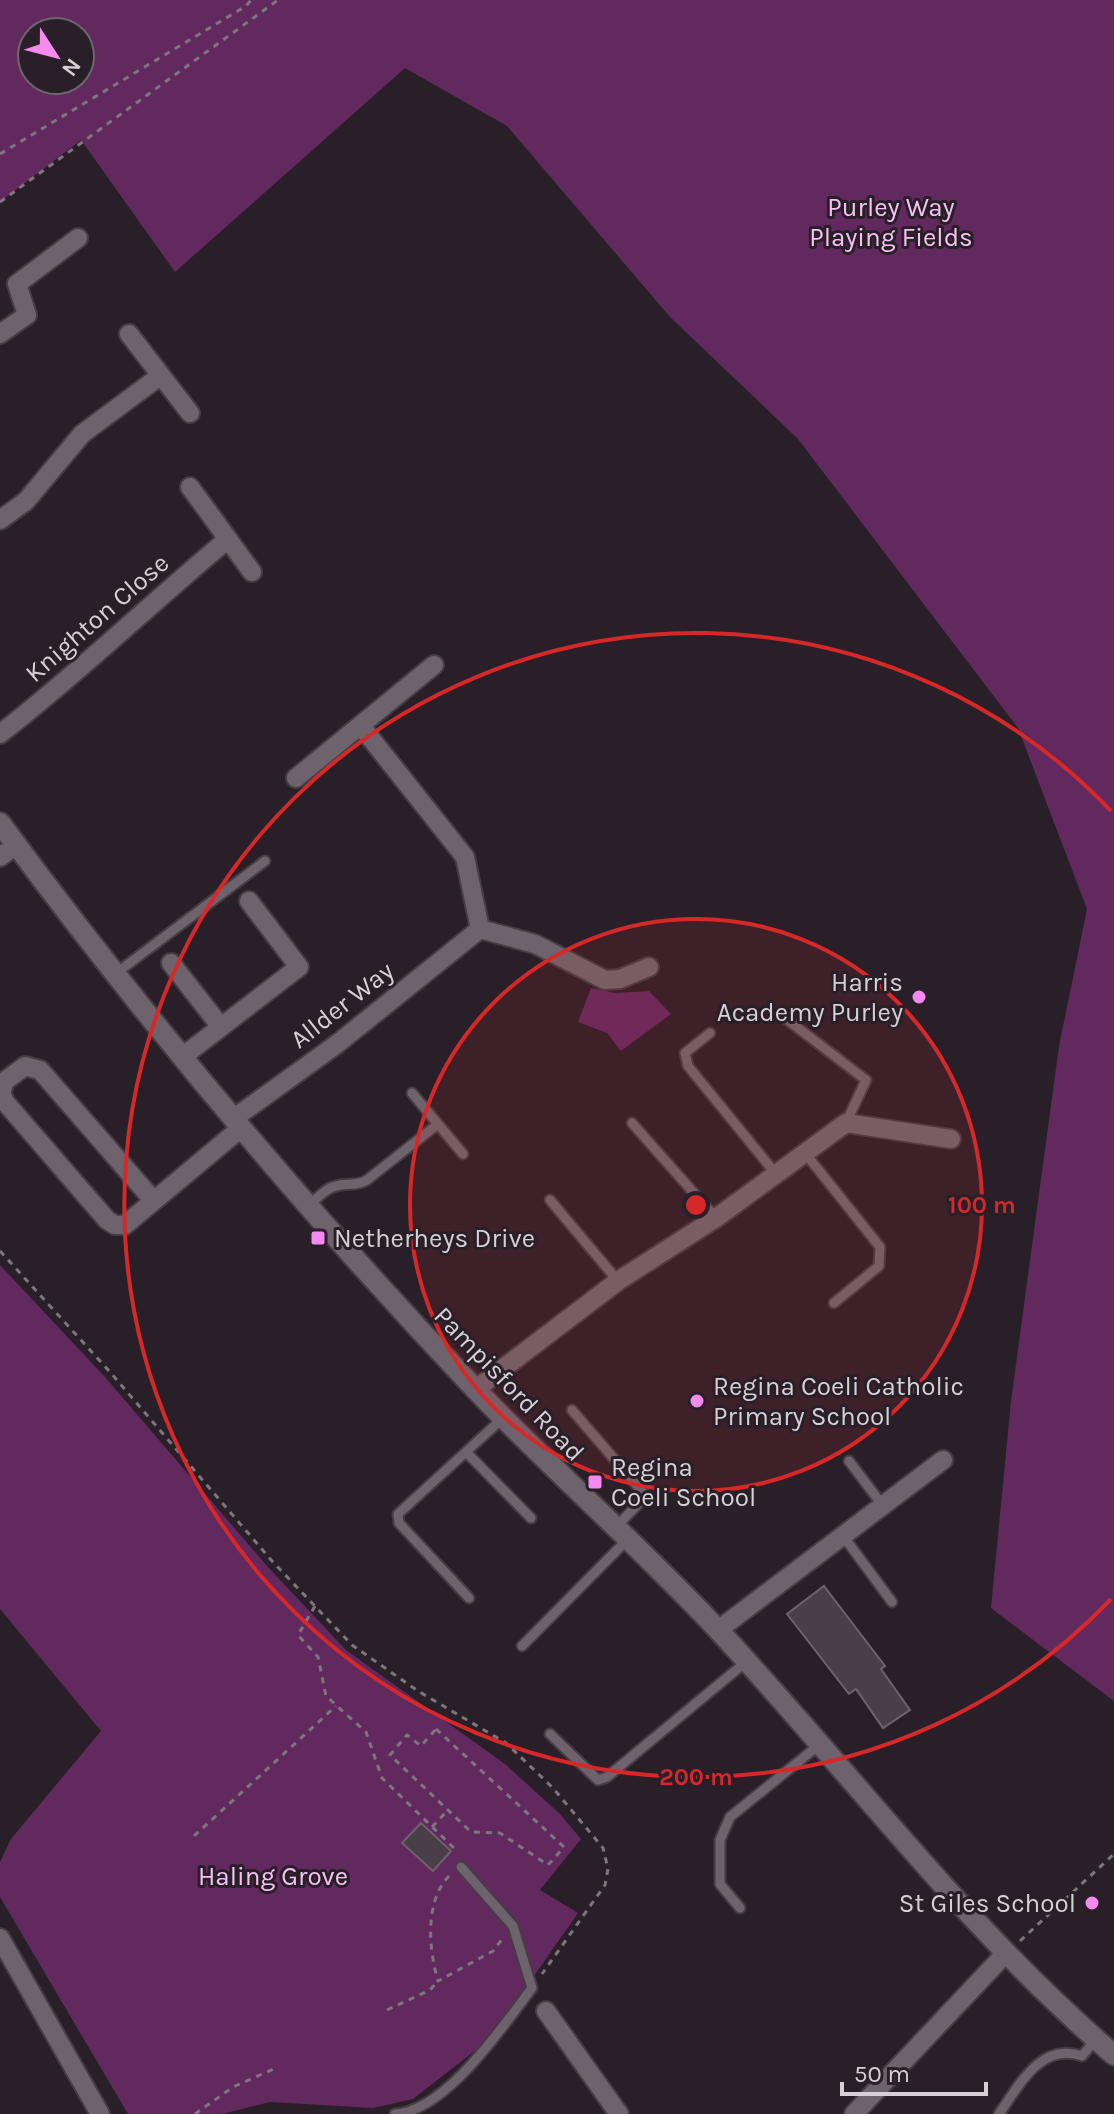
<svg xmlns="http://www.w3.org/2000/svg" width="1114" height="2114" viewBox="0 0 1114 2114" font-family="Karla,sans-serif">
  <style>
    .green { fill: #62295f; fill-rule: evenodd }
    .building { fill: #493f48; stroke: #6e626c; stroke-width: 2 }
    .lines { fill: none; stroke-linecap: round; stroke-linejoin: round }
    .service-casing { stroke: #453d44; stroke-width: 13 }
    .minor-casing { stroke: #453d44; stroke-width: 22 }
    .tertiary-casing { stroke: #453d44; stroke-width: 24 }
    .path { stroke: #7e767d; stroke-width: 3; stroke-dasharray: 6 6; stroke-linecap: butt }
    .service { stroke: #6e636d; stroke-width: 9 }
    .minor { stroke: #6e636d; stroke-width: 18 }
    .tertiary { stroke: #6e636d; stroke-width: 20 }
    .ring { fill: none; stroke: #d62828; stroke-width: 4 }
    .poi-dot { fill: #f589ee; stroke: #291f28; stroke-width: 3 }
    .labels { text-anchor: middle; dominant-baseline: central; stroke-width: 6; stroke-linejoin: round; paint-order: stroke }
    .park-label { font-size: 26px; fill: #f5c1f0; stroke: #291f28 }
    .street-label { font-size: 26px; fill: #d6d0d5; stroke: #291f28 }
    .poi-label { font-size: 26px; fill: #d6d0d5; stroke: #291f28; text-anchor: start }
    .centre { fill: #d62828; stroke: #291f28; stroke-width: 4 }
    .ring-label { font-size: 24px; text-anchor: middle; font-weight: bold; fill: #d62828; stroke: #291f28; stroke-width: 6; stroke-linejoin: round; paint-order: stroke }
  </style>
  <rect width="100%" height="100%" fill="#291f28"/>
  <!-- green -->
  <path class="green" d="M0,0H1114V1701L991,1608L1011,1401L1059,1046L1087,909L1018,728L798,439L670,317L507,126L405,68L175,272L81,140L0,202ZM32,32H80V80H32Z
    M591,988L615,993L649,991L671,1014L621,1051L607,1033L578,1022Z
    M0,1265L105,1377L267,1566L346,1650L505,1764L560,1814L581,1839L540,1890L578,1913L520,1996L476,2050L413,2099L373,2108L270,2102L222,2114H128L0,1897V1862L11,1839L101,1731L0,1609Z"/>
  <!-- building -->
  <path class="building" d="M824,1586L885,1666L881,1669L910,1710L883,1728L856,1689L849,1694L787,1614Z
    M421,1823L451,1851L433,1871L402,1843Z"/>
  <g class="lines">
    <defs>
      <path id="service" d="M115,974L265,861
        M781,1015L866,1080L846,1123
        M710,1033L685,1053L688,1066L776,1174
        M412,1093L463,1154
        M632,1123L716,1218
        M805,1153L880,1247L879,1266L834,1303
        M550,1200L618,1281
        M309,1205C317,1199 325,1188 336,1186C348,1182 355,1187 367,1180L438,1124
        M572,1410L646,1496L615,1528
        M466,1452L531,1518
        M849,1461L884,1507
        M844,1537L892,1602
        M469,1598L399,1523L398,1514L503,1418
        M522,1646L627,1540
        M550,1734L598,1780L607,1777L747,1661
        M740,1908L720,1884V1840L730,1817L819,1745
        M395,2114C446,2111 503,2026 532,1988L513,1926L461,1867
        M999,2114C1020,2084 1041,2042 1082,2056L1096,2039"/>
      <path id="minor" d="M0,334L27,315L17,284L78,238
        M129,334L190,413
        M190,487L252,572
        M0,520L26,501L82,434L160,376
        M361,726L465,857L480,929
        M0,734C79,673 151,603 228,539
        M296,778L434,665
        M0,857L16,845
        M480,929L535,944L605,980L620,979L649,967
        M171,963L221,1027
        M182,1057L299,967L249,901
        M233,1119L337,1044L480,929
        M153,1200L40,1070L25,1066L5,1081L1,1093L5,1102L107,1220L115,1225H125L241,1128
        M476,1389L618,1281L716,1218L846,1123L951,1139
        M718,1630L943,1460
        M0,1938L100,2114
        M546,2011L619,2114
        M854,2114L1005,1954"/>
      <path id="tertiary" d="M0,823C147,1022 307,1212 478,1392C557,1474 644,1550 721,1633C854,1776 964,1926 1114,2055"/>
    </defs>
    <!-- service casing -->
    <use href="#service" class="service-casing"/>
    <!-- minor casing -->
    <use href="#minor" class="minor-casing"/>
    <!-- tertiary casing -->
    <use href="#tertiary" class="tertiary-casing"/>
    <!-- path -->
    <path class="path" d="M0,154L246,6L251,0
      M0,202L278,0
      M0,1251L110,1372L272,1561L352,1645L418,1691L506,1743L553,1788L603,1848L608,1869L605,1885L542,1974
      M315,1606L298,1635L318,1657L326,1696L366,1732L382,1778L458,1852
      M436,1729L564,1847L548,1865L500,1833L471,1832L390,1755L407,1735L421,1746Z
      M432,1827L448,1810
      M194,1836L336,1706
      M449,1876C424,1902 429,1950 438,1981L493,1951L503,1938
      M1020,1941L1114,1854
      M387,2010L430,1990L438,1981
      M195,2114L233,2087L278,2067"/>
    <!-- service -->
    <use href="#service" class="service"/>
    <!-- minor -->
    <use href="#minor" class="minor"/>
    <!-- tertiary -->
    <use href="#tertiary" class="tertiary"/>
  </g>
  <!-- distance rings -->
  <circle cx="696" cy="1205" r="286" fill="#d62828" fill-opacity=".12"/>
  <g class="ring">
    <circle cx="696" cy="1205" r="286"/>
    <path d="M1111 1599A572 572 0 1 1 1111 811"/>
  </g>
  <!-- markers -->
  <g class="poi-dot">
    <circle cx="919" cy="997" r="8"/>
    <rect x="310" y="1230" width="16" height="16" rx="4"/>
    <circle cx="697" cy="1401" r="8"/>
    <rect x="587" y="1474" width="16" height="16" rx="4"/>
    <circle cx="1092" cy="1903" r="8"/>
  </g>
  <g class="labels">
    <!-- park labels -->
    <g class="park-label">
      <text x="891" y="207">Purley Way<tspan x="891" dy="30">Playing Fields</tspan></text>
      <text x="273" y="1876">Haling Grove</text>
    </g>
    <!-- street labels -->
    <g class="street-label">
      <text transform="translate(97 618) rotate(-41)">Knighton Close</text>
      <text transform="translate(342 1005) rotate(-38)">Allder Way</text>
      <text transform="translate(509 1384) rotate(46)">Pampisford Road</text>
    </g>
    <!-- poi labels -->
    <g class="poi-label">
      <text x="903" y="982" text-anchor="end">Harris<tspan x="903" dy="30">Academy Purley</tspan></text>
      <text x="334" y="1238">Netherheys Drive</text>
      <text x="713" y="1386">Regina Coeli Catholic<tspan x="713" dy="30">Primary School</tspan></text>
      <text x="611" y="1467">Regina<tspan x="611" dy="30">Coeli School</tspan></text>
      <text x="1076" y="1903" text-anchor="end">St Giles School</text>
    </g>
  </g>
  <circle cx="696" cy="1205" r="12" class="centre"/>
  <g class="ring-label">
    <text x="982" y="1213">100 m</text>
    <text x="696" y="1785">200 m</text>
  </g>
  <!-- north arrow -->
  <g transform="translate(56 56) rotate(126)"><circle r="38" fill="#291f28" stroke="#6e666d" stroke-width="2"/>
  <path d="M0-6L14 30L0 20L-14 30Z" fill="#f589ee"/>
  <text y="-12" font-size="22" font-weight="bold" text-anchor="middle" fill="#d6d0d5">N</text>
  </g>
  <!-- scale -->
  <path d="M842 2082v12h144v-12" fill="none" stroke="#d6d0d5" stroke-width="4"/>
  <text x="854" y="2082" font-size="24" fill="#d6d0d5" stroke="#291f28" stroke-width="6" paint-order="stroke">50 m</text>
</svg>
